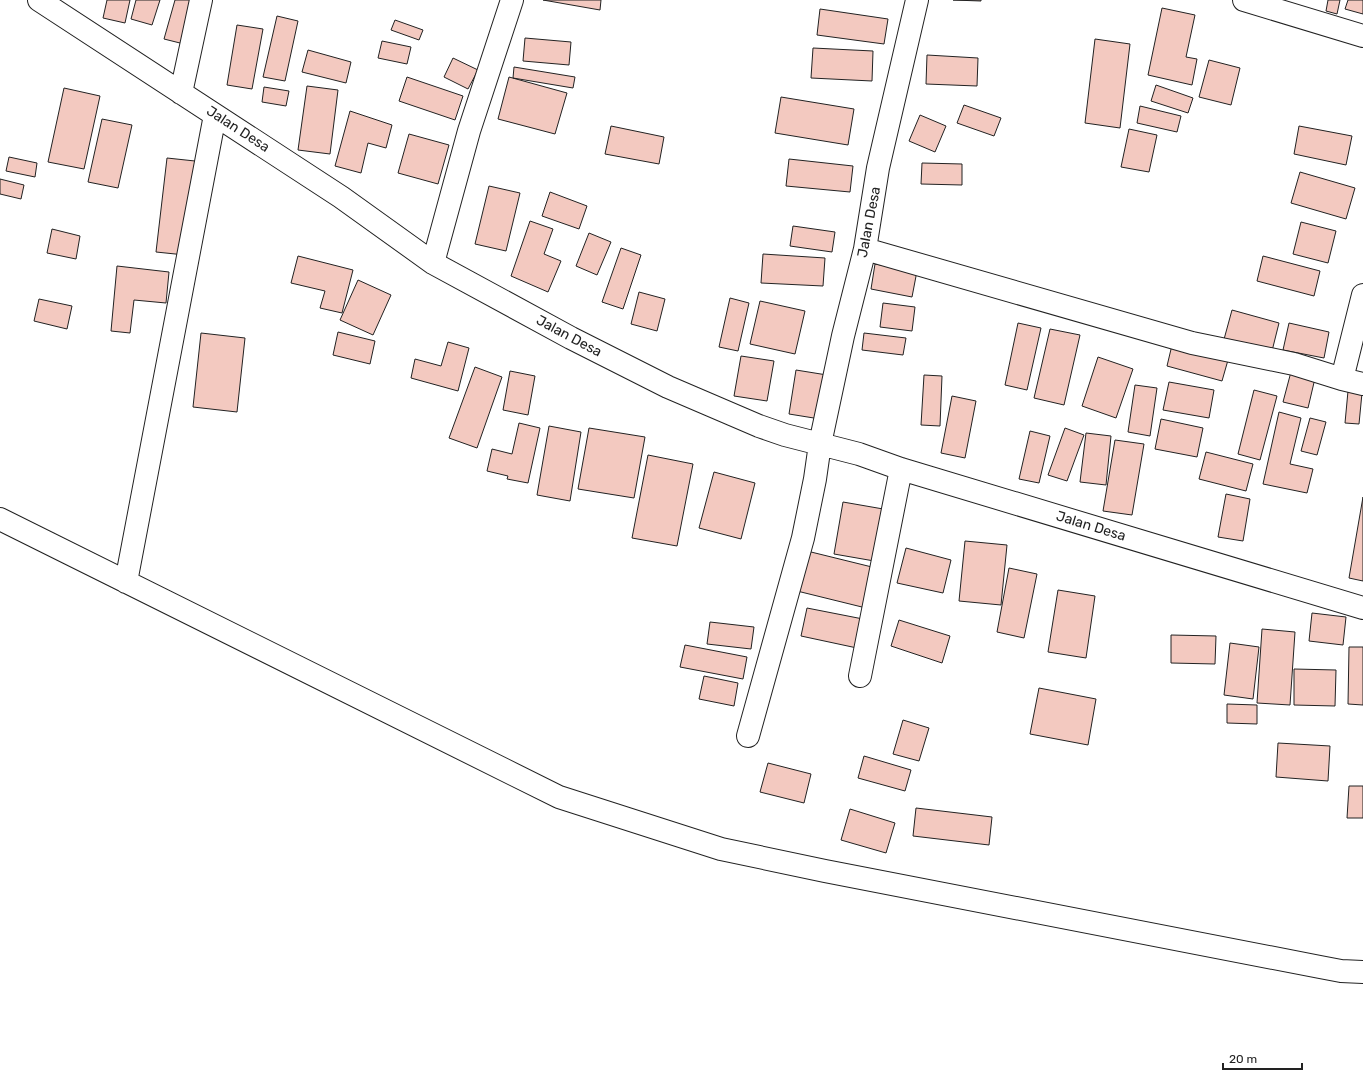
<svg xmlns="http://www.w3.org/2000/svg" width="1363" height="1083" viewBox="0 0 1363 1083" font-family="Rubik,sans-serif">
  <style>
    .building { fill: #f3c9c0; stroke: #222 }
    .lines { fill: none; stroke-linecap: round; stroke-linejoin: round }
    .street-casing { stroke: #222; stroke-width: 24 }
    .street { stroke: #fff; stroke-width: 22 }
    .labels { text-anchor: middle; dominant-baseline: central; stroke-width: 3; stroke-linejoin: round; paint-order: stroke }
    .street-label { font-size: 14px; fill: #222; stroke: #fff }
  </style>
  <rect width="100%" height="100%" fill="#fff"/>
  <!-- building -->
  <path class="building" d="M107,0H130L125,23L103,18Z
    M136,0H160L152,25L131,19Z
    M175,0H194L184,44L164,39Z
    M543,0H601L600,10Z
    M953,0H981V1Z
    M1328,0H1340L1337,14L1326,11Z
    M1348,0H1363V14L1345,9Z
    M1162,8L1195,15L1186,57L1197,59L1192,85L1148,75Z
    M820,9L888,19L884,44L817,35Z
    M277,16L298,21L285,81L263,77Z
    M395,20L423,30L419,40L391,30Z
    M237,25L263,29L252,89L227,85Z
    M525,38L571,42L569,65L523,61Z
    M1095,39L1130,44L1120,128L1085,123Z
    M382,41L411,47L407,64L378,58Z
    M813,48L873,51L872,81L811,78Z
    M308,50L351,62L346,83L302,72Z
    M927,55L978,58L977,86L926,84Z
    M453,58L478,70L468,89L444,77Z
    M1209,60L1240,68L1231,105L1199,97Z
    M514,67L575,77L573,88L513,78Z
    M407,77L463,96L455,120L399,101Z
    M509,77L567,93L555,134L498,119Z
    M1156,85L1193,98L1188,113L1151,101Z
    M307,86L338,90L330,154L298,150Z
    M264,87L289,91L286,106L262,102Z
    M64,88L100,96L84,169L48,162Z
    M781,97L854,109L848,145L775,133Z
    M964,105L1001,118L994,136L957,123Z
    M1140,106L1181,116L1177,132L1137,123Z
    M350,111L392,125L386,148L368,143L361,173L335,166Z
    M920,115L946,126L935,152L909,141Z
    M102,119L132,125L118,188L88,182Z
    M611,126L664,137L659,164L605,154Z
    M1299,126L1352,136L1346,165L1294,154Z
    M1129,129L1157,135L1149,172L1121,167Z
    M409,134L449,145L438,184L398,173Z
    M9,157L37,163L35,177L6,171Z
    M167,158L195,161L185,255L156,252Z
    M789,159L853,166L850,192L786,186Z
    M922,163L962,164V185L921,184Z
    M1300,172L1355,188L1346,219L1291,203Z
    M0,179L24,185L21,199L0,194Z
    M489,186L520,193L506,251L475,244Z
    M550,192L587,206L579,229L542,216Z
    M530,221L553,229L544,254L561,261L548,292L511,276Z
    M1301,222L1336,231L1328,263L1293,254Z
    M793,226L835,232L832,252L790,246Z
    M52,229L80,236L76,259L47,253Z
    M589,233L611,242L597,275L576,266Z
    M621,248L641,255L623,309L602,302Z
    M763,254L825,258L823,286L761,283Z
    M298,256L353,270L342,313L320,308L325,291L291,283Z
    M1263,256L1320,271L1314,296L1257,281Z
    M875,264L917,271L912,297L871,289Z
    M117,266L169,272L166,303L134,300L130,333L111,331Z
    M358,280L391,295L373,335L340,320Z
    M639,292L665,299L657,331L631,324Z
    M730,298L749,303L738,351L719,347Z
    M39,299L72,306L67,329L34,321Z
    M760,301L805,311L795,354L750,344Z
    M883,303L915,307L912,331L880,327Z
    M1232,310L1279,323L1271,355L1223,343Z
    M1018,323L1041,328L1027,390L1005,385Z
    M1289,323L1329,332L1324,358L1283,350Z
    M1050,329L1080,335L1064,405L1034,398Z
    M338,332L375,341L370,364L333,355Z
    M201,333L245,338L237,412L193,407Z
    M864,333L906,338L903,355L862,350Z
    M448,342L469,348L458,391L411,378L415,359L441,366Z
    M1172,345L1228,360L1222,381L1167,366Z
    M741,356L774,361L767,401L734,396Z
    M1098,357L1133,369L1116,418L1082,406Z
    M475,367L502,377L477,448L449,438Z
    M1292,368L1316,374L1308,408L1283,402Z
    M796,370L827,375L820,419L789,414Z
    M510,371L535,376L528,415L503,410Z
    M924,375L942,376L940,426L921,425Z
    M1169,382L1214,390L1209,418L1163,410Z
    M1135,385L1157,388L1150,436L1128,432Z
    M1254,390L1277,396L1260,460L1238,454Z
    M1348,391L1362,393L1359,424L1345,423Z
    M952,396L976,401L965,458L941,453Z
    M1279,412L1301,418L1290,464L1313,469L1307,493L1263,484Z
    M1310,418L1326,422L1317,455L1301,451Z
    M1161,419L1203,428L1197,457L1155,449Z
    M519,423L540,428L528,483L507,479L508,476L487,471L492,449L512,454Z
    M549,426L581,432L570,501L537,495Z
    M589,428L645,437L634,498L578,489Z
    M1065,428L1084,435L1067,481L1048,475Z
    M1030,431L1050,436L1039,483L1019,479Z
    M1086,433L1111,436L1106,485L1080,482Z
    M1115,440L1144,444L1132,515L1103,511Z
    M1206,452L1253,464L1246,491L1199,479Z
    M648,455L693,464L677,546L632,538Z
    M714,472L755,483L741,539L699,528Z
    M1226,494L1250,499L1243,541L1218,537Z
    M1363,497V581L1349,578Z
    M843,502L889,510L880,562L834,554Z
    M965,541L1007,545L1001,605L959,601Z
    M906,548L951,560L943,593L897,583Z
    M807,551L876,568L866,608L797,591Z
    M1009,568L1037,574L1024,638L997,632Z
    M1058,590L1095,596L1086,658L1048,652Z
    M807,608L863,619L857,648L801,636Z
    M1312,613L1346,617L1343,645L1309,641Z
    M899,620L950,636L942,663L891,646Z
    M710,622L754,627L751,649L707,644Z
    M1262,629L1295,632L1290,705L1257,703Z
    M1171,635L1216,636L1215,664L1171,663Z
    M1230,643L1259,647L1253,699L1224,695Z
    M685,645L747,657L743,679L680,667Z
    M1349,647H1363V705L1348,704Z
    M1294,669L1336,670L1335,706L1294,705Z
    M704,676L738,683L734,706L699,699Z
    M1039,688L1096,699L1088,745L1030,734Z
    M1227,704L1257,705V724L1227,723Z
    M903,720L929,728L919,761L893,754Z
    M1278,743L1330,746L1328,781L1276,777Z
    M864,756L911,770L905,791L858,778Z
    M768,763L811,774L804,803L760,792Z
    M1349,786H1363V818H1347Z
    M916,808L992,817L989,845L913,836Z
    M850,809L895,823L886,853L841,840Z"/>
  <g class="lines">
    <defs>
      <path id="street" d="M39,0L341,197L433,263L571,338L668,387L759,426L785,435L859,454L901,469L1363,608
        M1244,0L1363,36
        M181,93L201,0
        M865,249L1192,343L1294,364L1342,379L1363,384
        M433,263L469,131L512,0
        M1342,379L1363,295
        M0,519L559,797L721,849L825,871L1320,967L1341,971L1363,972
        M126,582L215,115
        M860,676L901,469
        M748,736L803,538L815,479L820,444L843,336L865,249L878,168L917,0"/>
    </defs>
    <!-- street casing -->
    <use href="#street" class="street-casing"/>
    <!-- street -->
    <use href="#street" class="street"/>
  </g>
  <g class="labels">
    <!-- street labels -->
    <g class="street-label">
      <text transform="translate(238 129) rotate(33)">Jalan Desa</text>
      <text transform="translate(869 222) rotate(-79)">Jalan Desa</text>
      <text transform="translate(569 336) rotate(28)">Jalan Desa</text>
      <text transform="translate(1091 526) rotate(17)">Jalan Desa</text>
    </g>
  </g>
  <!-- scale -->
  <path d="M1223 1063v6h79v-6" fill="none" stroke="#222222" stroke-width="2"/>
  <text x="1229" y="1063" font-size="12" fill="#222222" stroke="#ffffff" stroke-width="3" paint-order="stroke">20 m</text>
</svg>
